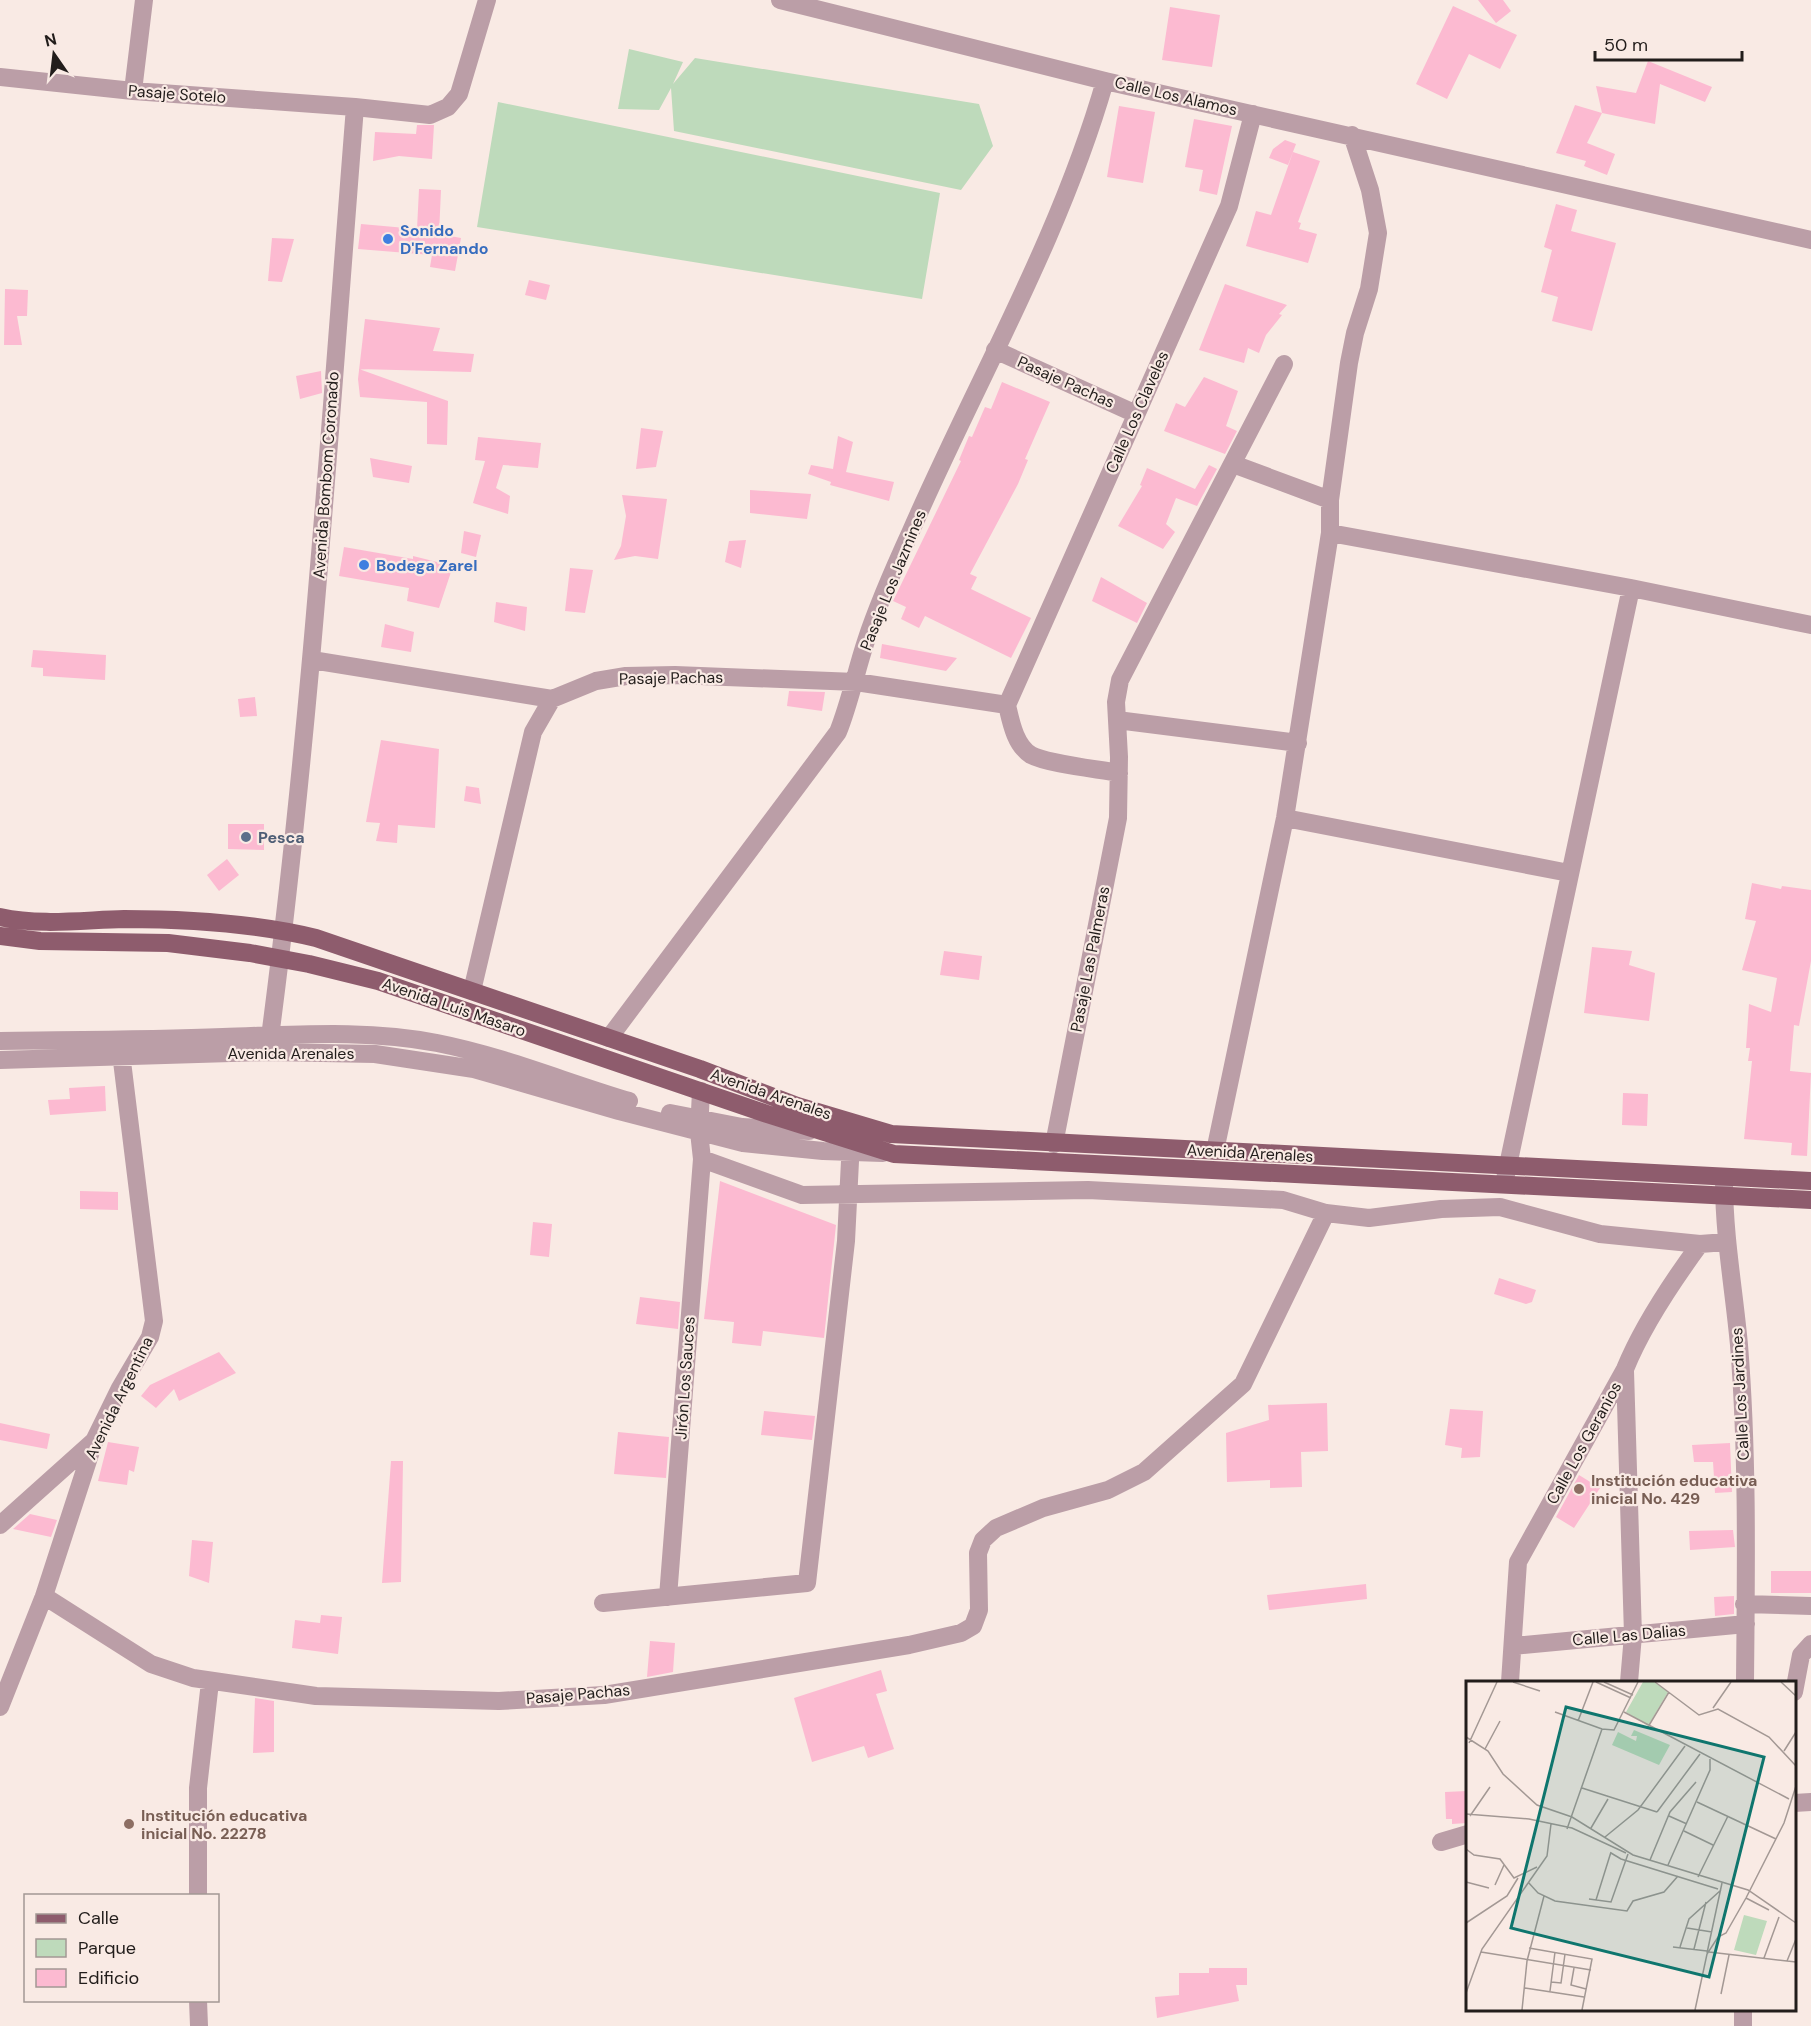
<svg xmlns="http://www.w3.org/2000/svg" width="1811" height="2026" viewBox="0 0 1811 2026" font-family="'DM Sans',sans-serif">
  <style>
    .green { fill: #bedabb }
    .building { fill: #fcbad1 }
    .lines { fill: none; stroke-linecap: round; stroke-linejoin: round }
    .minor { stroke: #bb9ea7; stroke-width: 18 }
    .major { stroke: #8e5c6d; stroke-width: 18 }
    .shop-dot { fill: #3f7fe0; stroke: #f9eae4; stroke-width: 2 }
    .service-dot { fill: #5c6f8a; stroke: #f9eae4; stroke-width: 2 }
    .education-dot { fill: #8d6e63; stroke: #f9eae4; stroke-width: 2 }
    .labels { text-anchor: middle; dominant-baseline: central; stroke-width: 4.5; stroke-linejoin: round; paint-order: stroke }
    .street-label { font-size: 16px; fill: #221d1b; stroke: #f9eae4 }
    .shop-label { font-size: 16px; font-weight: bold; fill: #366cbe; stroke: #f9eae4; text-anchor: start }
    .service-label { font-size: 16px; font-weight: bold; fill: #4e5e75; stroke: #f9eae4; text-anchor: start }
    .education-label { font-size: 16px; font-weight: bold; fill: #785e54; stroke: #f9eae4; text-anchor: start }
    .inset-road { fill: none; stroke: #a39894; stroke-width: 1.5 }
    .view { fill: #0f766e; fill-opacity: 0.15; stroke: #0f766e; stroke-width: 3 }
    .inset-edge { fill: none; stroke: #221d1b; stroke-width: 3 }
  </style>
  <rect width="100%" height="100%" fill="#f9eae4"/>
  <!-- green -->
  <path class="green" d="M629,49L683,62L673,84L695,58L979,104L993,146L961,190L674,131L671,88L659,110L618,109Z
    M498,102L940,193L922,299L477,227Z"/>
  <!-- building -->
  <path class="building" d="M1478,0H1503L1511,11L1496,23Z
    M1453,6L1517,35L1500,69L1469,54L1447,99L1416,84Z
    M1170,7L1220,15L1212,67L1162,60Z
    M1648,61L1712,87L1705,102L1660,84L1655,124L1602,113L1596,86L1636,93Z
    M1575,105L1602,113L1587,143L1615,154L1607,175L1584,166L1586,161L1556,153Z
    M1119,106L1155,112L1143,183L1107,177Z
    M1194,119L1232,126L1217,195L1199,191L1203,170L1185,167Z
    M417,125H434L432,159L399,156L373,161L375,132L416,134Z
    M1285,140L1296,144L1288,165L1269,158L1273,149Z
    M1293,152L1320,161L1298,222L1301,223L1299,229L1317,234L1308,263L1246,246L1256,211L1271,215Z
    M419,189L441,190L439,234L461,238L455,271L430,267L432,255L358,249L361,224L417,229Z
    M1556,204L1577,210L1571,231L1616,243L1592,331L1552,321L1558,297L1541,292L1552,250L1544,247Z
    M272,238L294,239L282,282L268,281Z
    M529,280L550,285L546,300L525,295Z
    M1225,284L1287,305L1279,314L1282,315L1266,335L1259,353L1248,348L1244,363L1199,350Z
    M5,289L28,290L27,316H17L22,345H4Z
    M365,319L440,328L433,351L474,354L471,372L359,369L448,401L447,445L427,444V402L360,397L358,379Z
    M321,371L322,393L300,399L296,376Z
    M1204,377L1238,391L1226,426L1237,431L1225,454L1164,431L1176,403L1185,407Z
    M1002,382L1050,402L1025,459L1028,460L1018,484L970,574L977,577L971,589L1031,618L1011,658L925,616L919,628L901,619L906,607L893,601L961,461L959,460L969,436L972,437L985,407L991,409Z
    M641,428L663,431L656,467L636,469Z
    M838,436L853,442L846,472L894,482L889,501L830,485L831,482L808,474L811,465L833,469Z
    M478,437L541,443L538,468L503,465L496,488L510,496L508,514L473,503L485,461L475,460Z
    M370,458L412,466L409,483L373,477Z
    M1209,465L1217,469L1197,506L1176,498L1166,524L1175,532L1163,549L1118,526L1142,486L1140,485L1147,468L1195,489Z
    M750,490L811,494L807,519L750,513Z
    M622,495L667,499L658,559L635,556L614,560L621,546L626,516Z
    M464,531L481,535L476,557L461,553Z
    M746,540L741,568L725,562L729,541Z
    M344,547L413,559V556L453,566L439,608L407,601L409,588L339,576Z
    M570,568L593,570L585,613L565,611Z
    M1101,577L1147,603L1137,623L1092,601Z
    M496,602L527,607L525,631L494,622Z
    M385,624L414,632L411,652L381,647Z
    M882,644L957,658L946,671L880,658Z
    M33,650L106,655L105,680L43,676V668L31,667Z
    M789,691L825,692L822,711L787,706Z
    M255,697L257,716L240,717L238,699Z
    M381,740L439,749L435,828L398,825L397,843L376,841L380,823L366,822Z
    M466,786L479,788L481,804L464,801Z
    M228,824H264V850L228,849Z
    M227,859L239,875L219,891L207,875Z
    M1752,883L1781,889L1782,886L1811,890V961L1799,1026L1794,1025L1790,1071L1811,1073L1807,1156L1791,1155L1792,1143L1744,1139L1752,1061H1748L1750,1048H1746L1749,1004L1771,1012L1777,978L1742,970L1756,921L1745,919Z
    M1592,947L1632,951L1629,965L1655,973L1649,1021L1584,1013Z
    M944,951L982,956L979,980L940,975Z
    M105,1086L106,1111L50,1115L48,1100L70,1099L69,1088Z
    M1623,1093L1648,1094L1647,1126L1622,1125Z
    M720,1181L836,1225L824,1338L763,1331L761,1346L732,1343L734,1322L704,1319Z
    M80,1191L118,1192V1210L80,1209Z
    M533,1222L552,1224L549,1257L530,1255Z
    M1499,1278L1536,1290L1532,1302L1526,1304L1494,1294Z
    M640,1297L680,1302L678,1329L636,1324Z
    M219,1352L236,1373L179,1401L174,1389L156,1408L141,1396L150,1385Z
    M1327,1403L1328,1451L1301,1452L1302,1487L1270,1488V1480L1227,1482L1226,1433L1269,1420L1268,1405Z
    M1450,1409L1483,1411L1480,1457L1461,1458L1462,1448L1445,1445Z
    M764,1411L815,1416L812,1440L761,1435Z
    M0,1423L50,1434L47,1449L0,1440Z
    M618,1432L669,1437L666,1478L614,1474Z
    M108,1442L139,1447L134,1472L129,1470L127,1485L98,1481Z
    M1730,1443L1732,1492L1715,1493L1713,1462H1694L1692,1445Z
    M391,1461H403L401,1582L382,1583Z
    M1579,1475L1600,1488L1574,1528L1556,1517Z
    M30,1514L57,1520L51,1537L13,1529Z
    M1733,1530L1735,1547L1690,1550L1689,1531Z
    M192,1540L213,1542L209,1583L189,1576Z
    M1771,1571H1811V1593H1771Z
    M1366,1584L1367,1599L1269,1610L1267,1595Z
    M1734,1596V1614L1715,1616L1714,1597Z
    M321,1615L342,1617L338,1654L292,1648L295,1620L320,1623Z
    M650,1641L675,1643L673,1672L647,1677Z
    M881,1670L887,1691L876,1694L894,1749L868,1758L864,1746L812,1762L794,1698Z
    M255,1698L274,1701V1752L253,1753Z
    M1467,1791V1823L1452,1824V1819H1446L1445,1792Z
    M1209,1968H1247V1985H1236L1239,2001L1157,2018L1155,1997L1179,1995V1973H1209Z"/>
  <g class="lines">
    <!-- minor -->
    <path class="minor" d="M780,0L1105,81L1811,240
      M0,77L133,91L355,107
      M133,91L144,0
      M995,350L1136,414
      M1233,464L1330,500
      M1330,533L1631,588L1811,625
      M312,660L552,699L596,681L626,676L675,675L856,682L1007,705
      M1007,705L1229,206L1253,114
      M1007,705C1011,722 1015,745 1031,755C1048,764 1098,769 1119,773
      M1117,720L1298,743
      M1285,818L1569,873
      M472,991L533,732L552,699
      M609,1038L838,732C850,702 856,671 866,641C878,604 895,566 911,531C976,382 1060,238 1105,81
      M0,1041C74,1040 149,1040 223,1037C294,1035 367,1029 437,1043C503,1056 565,1082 629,1101
      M268,1052C310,739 330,423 355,107L430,115L448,107L459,94L487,0
      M0,1060L268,1052L375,1054L474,1069L619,1111L743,1143L823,1151L883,1153
      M670,1113L742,1127L809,1131
      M1054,1144L1118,818L1119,757L1116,702L1120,680L1284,364
      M1215,1151L1285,818L1330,533V500L1349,363L1355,333L1369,289L1378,233L1370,190L1352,135
      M702,1159L802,1195L1088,1190L1283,1200L1326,1213L1369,1218L1441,1209L1500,1207L1600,1234L1700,1244
      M1724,1181C1724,1237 1734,1290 1739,1345C1748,1457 1746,1571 1745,1682
      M1504,1184L1631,588
      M1625,1371L1633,1635L1629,1682
      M0,1525L95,1440
      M44,1596L151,1664L193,1678L316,1696L499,1701L604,1695L909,1645L961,1633L973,1626L979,1610L978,1553L983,1540L996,1528L1043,1508L1108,1490L1144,1472L1243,1384L1326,1213
      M668,1597L702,1159L699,1132L701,1091
      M603,1603L807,1583L846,1241L851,1141
      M1744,1604L1811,1606
      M1513,1646L1746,1624
      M1510,1682L1518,1562L1625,1369C1643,1325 1672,1282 1700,1244L1726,1242
      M1794,1692L1801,1655L1811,1644
      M0,1707L44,1596L95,1439L120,1388L150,1337L154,1321L120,1045
      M1794,1803L1811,1802
      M1441,1842L1468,1834
      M198,1896V1788L210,1682
      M198,2000L199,2026
      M1743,2026V2010"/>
    <!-- major -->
    <path class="major" d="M0,917C41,926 83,920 124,919C188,919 254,923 316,938L700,1069L797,1106L891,1134L1811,1181
      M0,936L40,941L168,943L250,953L309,964L378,981L767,1114L894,1154L1811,1200"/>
  </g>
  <!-- markers -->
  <g class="shop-dot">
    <circle cx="388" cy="239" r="6"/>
    <circle cx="364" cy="565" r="6"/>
  </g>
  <circle class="service-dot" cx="246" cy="837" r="6"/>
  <g class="education-dot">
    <circle cx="1579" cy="1489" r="6"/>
    <circle cx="129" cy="1824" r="6"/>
  </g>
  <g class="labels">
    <!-- street labels -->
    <g class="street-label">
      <text transform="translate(177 94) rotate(4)">Pasaje Sotelo</text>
      <text transform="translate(1176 96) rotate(13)">Calle Los Alamos</text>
      <text transform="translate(1066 382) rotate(24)">Pasaje Pachas</text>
      <text transform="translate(1137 412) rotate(-66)">Calle Los Claveles</text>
      <text transform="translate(326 475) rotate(-86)">Avenida Bombom Coronado</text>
      <text transform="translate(893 580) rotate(-68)">Pasaje Los Jazmines</text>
      <text transform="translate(671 678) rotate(-1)">Pasaje Pachas</text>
      <text transform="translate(1090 959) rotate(-79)">Pasaje Las Palmeras</text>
      <text transform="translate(454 1007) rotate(19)">Avenida Luis Masaro</text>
      <text x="291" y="1053">Avenida Arenales</text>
      <text transform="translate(771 1094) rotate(19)">Avenida Arenales</text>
      <text transform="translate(1250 1153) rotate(3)">Avenida Arenales</text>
      <text transform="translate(685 1378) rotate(-86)">Jirón Los Sauces</text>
      <text transform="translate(1740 1394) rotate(-93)">Calle Los Jardines</text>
      <text transform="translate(119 1398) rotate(-64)">Avenida Argentina</text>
      <text transform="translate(1584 1443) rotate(-61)">Calle Los Geranios</text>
      <text transform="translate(1629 1635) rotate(-5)">Calle Las Dalias</text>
      <text transform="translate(578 1694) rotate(-5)">Pasaje Pachas</text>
    </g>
    <!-- shop labels -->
    <g class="shop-label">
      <text x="400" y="230">Sonido<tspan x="400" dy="18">D'Fernando</tspan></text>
      <text x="376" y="565">Bodega Zarel</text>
    </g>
    <!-- service labels -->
    <g class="service-label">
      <text x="258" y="837">Pesca</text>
    </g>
    <!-- education labels -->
    <g class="education-label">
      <text x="1591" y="1480">Institución educativa<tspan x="1591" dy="18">inicial No. 429</tspan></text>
      <text x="141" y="1815">Institución educativa<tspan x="141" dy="18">inicial No. 22278</tspan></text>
    </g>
  </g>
  <!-- overview -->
  <g transform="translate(1466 1681)">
    <rect width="330" height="330" fill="#f9eae4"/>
    <path d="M177,1H188L202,11L182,45L160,31ZM168,49L204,64L193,84L146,64L152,51L170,60L171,55H165ZM278,234L301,240L290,274L268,269Z" fill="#bedabb"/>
    <path class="inset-road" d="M47,1L74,10M130,1L165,17M138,1L167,14M189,1L233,34L252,28L303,56L330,85M315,1L330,15M247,27L265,1M89,31L136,48M158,31L323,118M112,40L127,1M182,46L203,11M0,56L22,70L37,93L71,124L106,136L167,174L282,209L330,242M3,62L31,1M19,68L34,40M318,70L330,51M116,107L191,131M231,121L310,158M191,131L234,73M0,133L63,138L106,147L160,172M4,135L24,106M203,135L221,143M125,147L142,118M101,148L136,48L148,49L172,1M218,150L247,164M139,156L172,129L219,65M0,168L8,174L34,178L48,197L71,186M145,172L155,178L252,208M184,179L204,131L230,101M202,184L244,89V78M232,196L262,135M0,201L23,207M62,201L72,212L89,220L161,230L167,220L198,211L212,195M29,204L38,184M280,217L303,229M123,218L145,221L162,173M130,219L145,171M0,242L41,215L52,197M221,247L246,251M207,266L241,270M214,266L223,238L255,209M63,267L126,278L116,329M228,268L240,221M15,271L125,289M243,271L330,281M241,272L256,202M298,277L313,236M321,280L330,258M108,287L105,304L120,308M85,301L95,302L99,273M59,307L118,316M84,310L89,271M0,312L16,268L81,175L85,143M255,313L263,274M56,329L61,280L78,215M229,329L241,273L252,256L260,252L280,217L318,142L330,105"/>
    <path class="view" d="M100,26L298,76L243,296L45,247Z"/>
    <rect width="330" height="330" class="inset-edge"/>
  </g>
  <!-- legend -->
  <rect x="24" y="1894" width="195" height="108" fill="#f9eae4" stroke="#a39894" stroke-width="1.5"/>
  <rect x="36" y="1914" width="30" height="9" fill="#8e5c6d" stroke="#a39894" stroke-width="1.5"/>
  <text x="78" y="1924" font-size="18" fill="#221d1b">Calle</text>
  <rect x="36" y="1939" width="30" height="18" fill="#bedabb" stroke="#a39894" stroke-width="1.5"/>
  <text x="78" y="1954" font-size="18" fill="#221d1b">Parque</text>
  <rect x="36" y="1969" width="30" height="18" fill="#fcbad1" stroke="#a39894" stroke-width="1.5"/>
  <text x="78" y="1984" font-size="18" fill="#221d1b">Edificio</text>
  <!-- north arrow -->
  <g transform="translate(54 54) rotate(346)" stroke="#f9eae4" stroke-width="4.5" paint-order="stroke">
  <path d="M0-4.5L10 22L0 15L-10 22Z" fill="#221d1b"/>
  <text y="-9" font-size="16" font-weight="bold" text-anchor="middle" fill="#221d1b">N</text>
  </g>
  <!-- scale -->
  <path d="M1595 51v9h147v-9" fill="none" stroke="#221d1b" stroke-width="3"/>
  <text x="1604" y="51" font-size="18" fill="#221d1b" stroke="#f9eae4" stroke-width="4.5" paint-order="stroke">50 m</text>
</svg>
